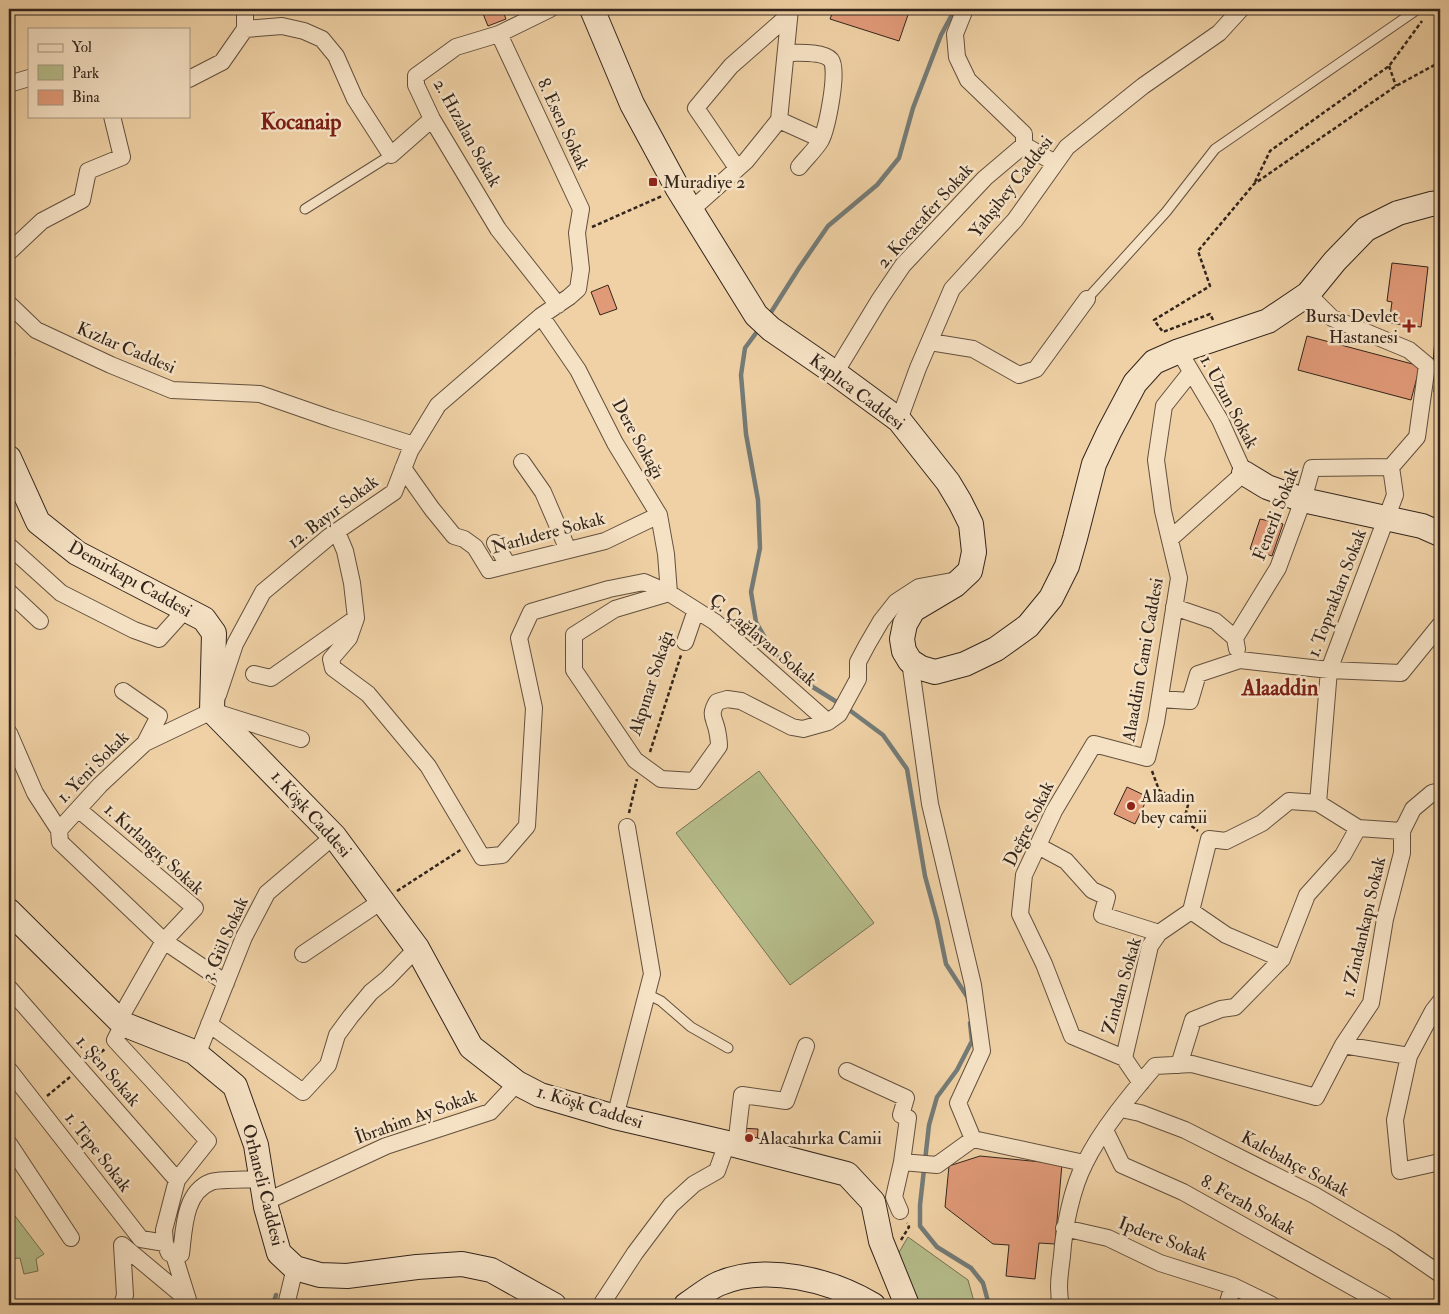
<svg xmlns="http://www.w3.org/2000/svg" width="1449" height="1314" viewBox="0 0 1449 1314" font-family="'IM FELL Double Pica',serif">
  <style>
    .green { fill: #b5bc8a; stroke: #747053 }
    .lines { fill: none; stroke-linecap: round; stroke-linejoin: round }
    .stream { stroke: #747b77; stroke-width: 4.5 }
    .building { fill: #e19a78; stroke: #33251c }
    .service-casing { stroke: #62503e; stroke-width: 11 }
    .minor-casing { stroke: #62503e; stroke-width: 18 }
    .secondary-casing { stroke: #33251c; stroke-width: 26 }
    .path { stroke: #33251c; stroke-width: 2.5; stroke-dasharray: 4 2.5; stroke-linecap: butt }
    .service { stroke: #f5e1c4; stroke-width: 9 }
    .minor { stroke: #f5e1c4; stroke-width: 16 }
    .secondary { stroke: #f5e1c4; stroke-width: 24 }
    .poi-dot { fill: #8f2418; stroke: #f5e1c4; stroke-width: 2 }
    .labels { text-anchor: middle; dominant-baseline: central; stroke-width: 5; stroke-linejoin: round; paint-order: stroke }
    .street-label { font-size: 18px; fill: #33251c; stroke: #f5e1c4 }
    .poi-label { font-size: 18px; fill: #33251c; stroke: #f5e1c4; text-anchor: start }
    .district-label { font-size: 22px; font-weight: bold; fill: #7a1f14; stroke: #f5e1c4 }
  </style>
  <rect width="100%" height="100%" fill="#efd1a5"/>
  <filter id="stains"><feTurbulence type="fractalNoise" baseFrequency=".004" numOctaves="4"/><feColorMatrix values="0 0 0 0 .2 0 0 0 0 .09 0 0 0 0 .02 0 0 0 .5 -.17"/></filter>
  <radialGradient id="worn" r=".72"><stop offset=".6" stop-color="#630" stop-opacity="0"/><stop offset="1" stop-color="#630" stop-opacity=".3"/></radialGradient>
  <!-- green -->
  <path class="green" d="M759,771L874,923L790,985L676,833Z
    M9,1208L44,1254L36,1259L38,1271L24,1274L20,1258L9,1259Z
    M908,1237L968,1280L975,1305H920L915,1300L895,1259Z"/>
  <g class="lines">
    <!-- stream -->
    <path class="stream" d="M768,317L799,268L828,226L877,185L899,158L913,108L941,35L955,9
      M759,329L745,348L741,375L746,434L758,500L760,548L751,592L756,622L773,652L800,679L848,709L883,735L907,769L925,876L937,920L946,964L968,998V1001
      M970,1023L972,1041L957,1070L937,1097L929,1125L920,1205V1226L937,1247L971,1268L983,1283L989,1305
      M273,1305L276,1295"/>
  </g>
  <!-- building -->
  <path class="building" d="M481,9H502L506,19L488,26Z
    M834,9H910L899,41L830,19Z
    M1392,263L1428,267L1421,327L1389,323L1392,302L1387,301Z
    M608,285L617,309L600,315L591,292Z
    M1436,326H1440V392H1434L1436,364L1433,363Z
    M1307,336L1420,366L1411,400L1298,370Z
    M9,338L15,354L9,357Z
    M1260,519L1283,524L1272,556L1250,549Z
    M1127,787L1148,797L1135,824L1114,814Z
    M740,1128L758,1129L757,1147L739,1146Z
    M980,1156L1062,1164L1055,1244L1039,1243L1035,1279L1006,1276L1009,1245L993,1244L945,1207L949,1166Z"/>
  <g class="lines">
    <defs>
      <path id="service" d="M305,209L391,155
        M1087,299L1166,212L1215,149L1418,9
        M647,994L661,1001L691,1027L728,1048"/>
      <path id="minor" d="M245,9V29
        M550,9L499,34L456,47L416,76V85L432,119L498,229L558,305
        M965,9L955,34L957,57L968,80L1024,134V145
        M786,53C797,53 823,51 831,60C839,70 827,128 821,140C816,149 806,158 799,167
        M189,79L222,62L245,29L282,26L304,31L322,39L336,56L355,99L391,155L432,119
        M9,84L29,78
        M779,120L821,139
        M1024,145L1055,163
        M737,168L696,108L731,66L789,15
        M690,211L746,161L779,120L790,9
        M9,252L42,221L82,200L88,171L122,157L112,116
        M1308,294L1332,318L1409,350L1427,365L1417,437L1391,467L1395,495L1329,670L1318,803
        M9,304L36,330L111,365L172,390L260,394L332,419L414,445
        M541,316L578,370L615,443L659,515L666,554L669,593
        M930,342L973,349L1019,375L1036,369L1087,299
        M835,373L880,299L903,265L985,178L1024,145
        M899,420L918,368L952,289L1015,220L1067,147L1143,86L1219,33L1241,9
        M522,462L543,492L568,550
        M403,468L432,509L454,536L464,539L475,547L489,570L605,541L659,515
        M337,532L345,551L352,583L356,618L349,638L331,659L333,668L368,694L428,766L482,857L502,855L527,826L534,708L519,638L531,612L609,589L644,582L669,593L715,622L828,722
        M1170,539L1244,473L1220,420L1179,351
        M495,543L508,565
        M9,546L61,593L134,630L159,639L186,609
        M9,592L40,621
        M669,593L615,609L574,635V670L635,760L661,779L694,781L719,746C719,741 718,735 717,730C714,717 709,715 717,702L727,699L741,701L792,727L803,729L828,722L839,714L858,679V662L867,645L881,621L896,602L919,587L952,581
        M1174,607L1215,621L1235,638L1237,649
        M1235,638L1278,568L1303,500L1312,468L1391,467
        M685,642L696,610
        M910,661L930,804L973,985L982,1051L958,1103L973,1139
        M254,674L271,678L356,618
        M123,691L159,716L145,743
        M218,695L235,644L263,592L330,536L394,492L410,451L438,405L541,316L569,297L578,289L581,269L577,233L581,209L499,34
        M1160,699L1190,701L1198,674L1240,660L1329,670L1401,673L1440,625
        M215,712L301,739
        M9,733L35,793L59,830L60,842L164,941L226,983
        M78,809L195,908L164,941L119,1020
        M59,830L100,785L145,743L212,711
        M1038,846L1066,861L1092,890L1107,897L1102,915L1159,933
        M1191,911L1209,839L1226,841L1262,823L1289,801L1318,803L1358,828L1402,831L1413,809L1432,793L1440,791
        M1191,911L1226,935L1282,959
        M303,954L383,900
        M9,988L177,1180
        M1440,1002L1433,1011L1409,1056L1395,1120L1400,1171L1440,1162
        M123,1024L115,1040L208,1141L177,1180L164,1230L165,1243L169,1253L174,1255L181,1254C184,1230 184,1192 211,1182C218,1179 251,1180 261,1179
        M209,1024L303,1092L328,1065L337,1035L351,1016L371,992L387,979L417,948
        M1343,1045L1409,1056
        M197,1055L244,937L267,893L334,836
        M1124,1058L1072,1036L1044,964L1020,914L1024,875L1054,811L1094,744L1147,758L1156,722L1179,578L1163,511L1156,460L1164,406L1191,372
        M1179,1065L1193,1020L1221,1009L1235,1007L1282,959L1307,895L1343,855L1358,828
        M9,1070L141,1239L165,1243
        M847,1071L906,1098L901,1115L908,1118L902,1162L894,1197L900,1211
        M1141,1083L1124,1058L1150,946L1159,933L1191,911
        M1121,1109L1140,1113L1185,1130L1314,1195L1392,1241L1440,1274
        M615,1117L652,974L627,827
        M1105,1130L1122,1165L1183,1192L1385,1305
        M9,1144L71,1238
        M736,1146L742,1095L786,1101L806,1046
        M902,1162L937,1165L973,1139L1084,1163
        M265,1202L386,1146L490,1112L517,1083
        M1064,1228L1108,1238L1160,1263L1233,1286L1272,1305
        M122,1245L188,1300
        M174,1255L188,1300
        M122,1305L125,1295L122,1245
        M286,1305L295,1268
        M601,1305L635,1253L671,1205L694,1184L717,1171L727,1143
        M1061,1305C1057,1289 1060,1273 1062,1256C1064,1227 1072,1188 1085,1163C1101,1130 1131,1094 1155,1066L1192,1064L1316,1097L1343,1045L1371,1003L1385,919L1402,853V831
        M1227,1305L1233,1286"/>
      <path id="secondary" d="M592,9L632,104L678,189L756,315L771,329L835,373L899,420L948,482L960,502L971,524L974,552L970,571L955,585L913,610L905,624L902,639L904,651L910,661L921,668L935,672L965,664L996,649L1028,626L1051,598L1067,566L1075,538L1094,464L1109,432L1135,383L1154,362L1179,351L1268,321L1308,294L1335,261L1366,229L1398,213L1431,204L1440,203
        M9,458L38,522L77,553L204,619L214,633L212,711L334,836L417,948L471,1047L517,1083L540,1095L615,1117L727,1143L847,1174L873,1202L881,1241L907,1305
        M1244,473L1267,487L1303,500L1422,526L1440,534
        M9,911L123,1024L194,1052L235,1086L256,1145L266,1207L279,1253L295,1268L320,1275L347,1276L417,1267L462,1264L491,1270L554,1305
        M686,1305C697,1298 707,1289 718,1284C766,1263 831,1280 873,1305"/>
    </defs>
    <!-- service casing -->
    <use href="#service" class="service-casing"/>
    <!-- minor casing -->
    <use href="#minor" class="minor-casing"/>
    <!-- secondary casing -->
    <use href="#secondary" class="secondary-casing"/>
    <!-- path -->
    <path class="path" d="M1389,66L1396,86
      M1255,182L1270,151L1389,66L1422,21
      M592,227L662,196
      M1213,320L1210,314L1163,332L1154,320L1210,286L1198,251L1254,184L1396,86L1440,62
      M650,752L681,655
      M1152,771L1159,790L1188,805L1184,820L1198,831
      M629,813L637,779
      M397,891L462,849
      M91,1060L105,1049
      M47,1096L70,1077
      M901,1240L909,1227L907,1223"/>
    <!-- service -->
    <use href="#service" class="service"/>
    <!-- minor -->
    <use href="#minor" class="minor"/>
    <!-- secondary -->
    <use href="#secondary" class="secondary"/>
  </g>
  <!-- markers -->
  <g class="poi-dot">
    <rect x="648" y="177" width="10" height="10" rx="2.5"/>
    <path d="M1406.5 318.5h5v5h5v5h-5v5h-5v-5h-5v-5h5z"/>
    <circle cx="1131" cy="806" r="5"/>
    <circle cx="749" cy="1138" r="5"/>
  </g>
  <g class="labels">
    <!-- street labels -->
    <g class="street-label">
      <text transform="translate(563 124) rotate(65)">8. Esen Sokak</text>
      <text transform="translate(467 133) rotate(61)">2. Hızalan Sokak</text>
      <text transform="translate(1011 187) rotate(-52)">Yahşibey Caddesi</text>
      <text transform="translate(925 216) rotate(-48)">2. Kocacafer Sokak</text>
      <text transform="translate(126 348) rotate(23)">Kızlar Caddesi</text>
      <text transform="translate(857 392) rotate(37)">Kaplıca Caddesi</text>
      <text transform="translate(1229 402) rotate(62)">1. Uzun Sokak</text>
      <text transform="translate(638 439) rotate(61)">Dere Sokağı</text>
      <text transform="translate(333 512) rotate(-37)">12. Bayır Sokak</text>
      <text transform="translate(1276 514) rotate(-69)">Fenerli Sokak</text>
      <text transform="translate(548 533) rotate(-15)">Narlıdere Sokak</text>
      <text transform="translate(130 579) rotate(29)">Demirkapı Caddesi</text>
      <text transform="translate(1337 593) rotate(-69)">1. Toprakları Sokak</text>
      <text transform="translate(763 640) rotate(40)">Ç. Çağlayan Sokak</text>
      <text transform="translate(1143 660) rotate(-80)">Alaaddin Cami Caddesi</text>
      <text transform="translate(651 683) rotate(-72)">Akpınar Sokağı</text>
      <text transform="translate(93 767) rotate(-45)">1. Yeni Sokak</text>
      <text transform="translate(311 814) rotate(48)">1. Köşk Caddesi</text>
      <text transform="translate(1029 824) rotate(-64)">Değre Sokak</text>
      <text transform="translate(154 849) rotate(42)">1. Kırlangıç Sokak</text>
      <text transform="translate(1364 927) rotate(-77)">1. Zindankapı Sokak</text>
      <text transform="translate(225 939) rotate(-66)">3. Gül Sokak</text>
      <text transform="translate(1122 986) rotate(-74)">Zindan Sokak</text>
      <text transform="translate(108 1071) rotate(49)">1. Şen Sokak</text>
      <text transform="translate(590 1107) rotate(17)">1. Köşk Caddesi</text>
      <text transform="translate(416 1117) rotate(-20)">İbrahim Ay Sokak</text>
      <text transform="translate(98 1152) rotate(52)">1. Tepe Sokak</text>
      <text transform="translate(1295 1164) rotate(28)">Kalebahçe Sokak</text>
      <text transform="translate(263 1185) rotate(76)">Orhaneli Caddesi</text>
      <text transform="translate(1248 1205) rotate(29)">8. Ferah Sokak</text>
      <text transform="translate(1163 1239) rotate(21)">Ipdere Sokak</text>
    </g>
    <!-- poi labels -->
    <g class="poi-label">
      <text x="663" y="182">Muradiye 2</text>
      <text x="1398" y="316" text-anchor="end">Bursa Devlet<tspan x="1398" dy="21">Hastanesi</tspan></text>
      <text x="1141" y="796">Alaadin<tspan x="1141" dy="21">bey camii</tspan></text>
      <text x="759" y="1138">Alacahırka Camii</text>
    </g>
    <!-- district labels -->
    <g class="district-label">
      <text x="301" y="122">Kocanaip</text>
      <text x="1280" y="688">Alaaddin</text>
    </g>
  </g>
  <!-- margin -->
  <rect width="1449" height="1314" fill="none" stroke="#efd1a5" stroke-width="30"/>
  <rect x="10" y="10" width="1429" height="1294" fill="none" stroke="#33251c" stroke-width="2.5"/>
  <rect x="15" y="15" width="1419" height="1284" fill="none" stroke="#33251c"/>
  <!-- legend -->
  <rect x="28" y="28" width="162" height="90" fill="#f5e1c4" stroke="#a79681"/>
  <rect x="38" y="44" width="25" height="8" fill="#f5e1c4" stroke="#a79681"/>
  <text x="72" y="52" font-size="15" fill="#33251c">Yol</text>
  <rect x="38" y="65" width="25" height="15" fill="#b5bc8a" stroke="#a79681"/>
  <text x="72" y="78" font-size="15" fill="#33251c">Park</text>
  <rect x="38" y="90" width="25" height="15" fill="#e19a78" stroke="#a79681"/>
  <text x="72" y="102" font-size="15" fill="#33251c">Bina</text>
  <rect width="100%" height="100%" filter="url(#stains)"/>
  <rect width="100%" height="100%" fill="url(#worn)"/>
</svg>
